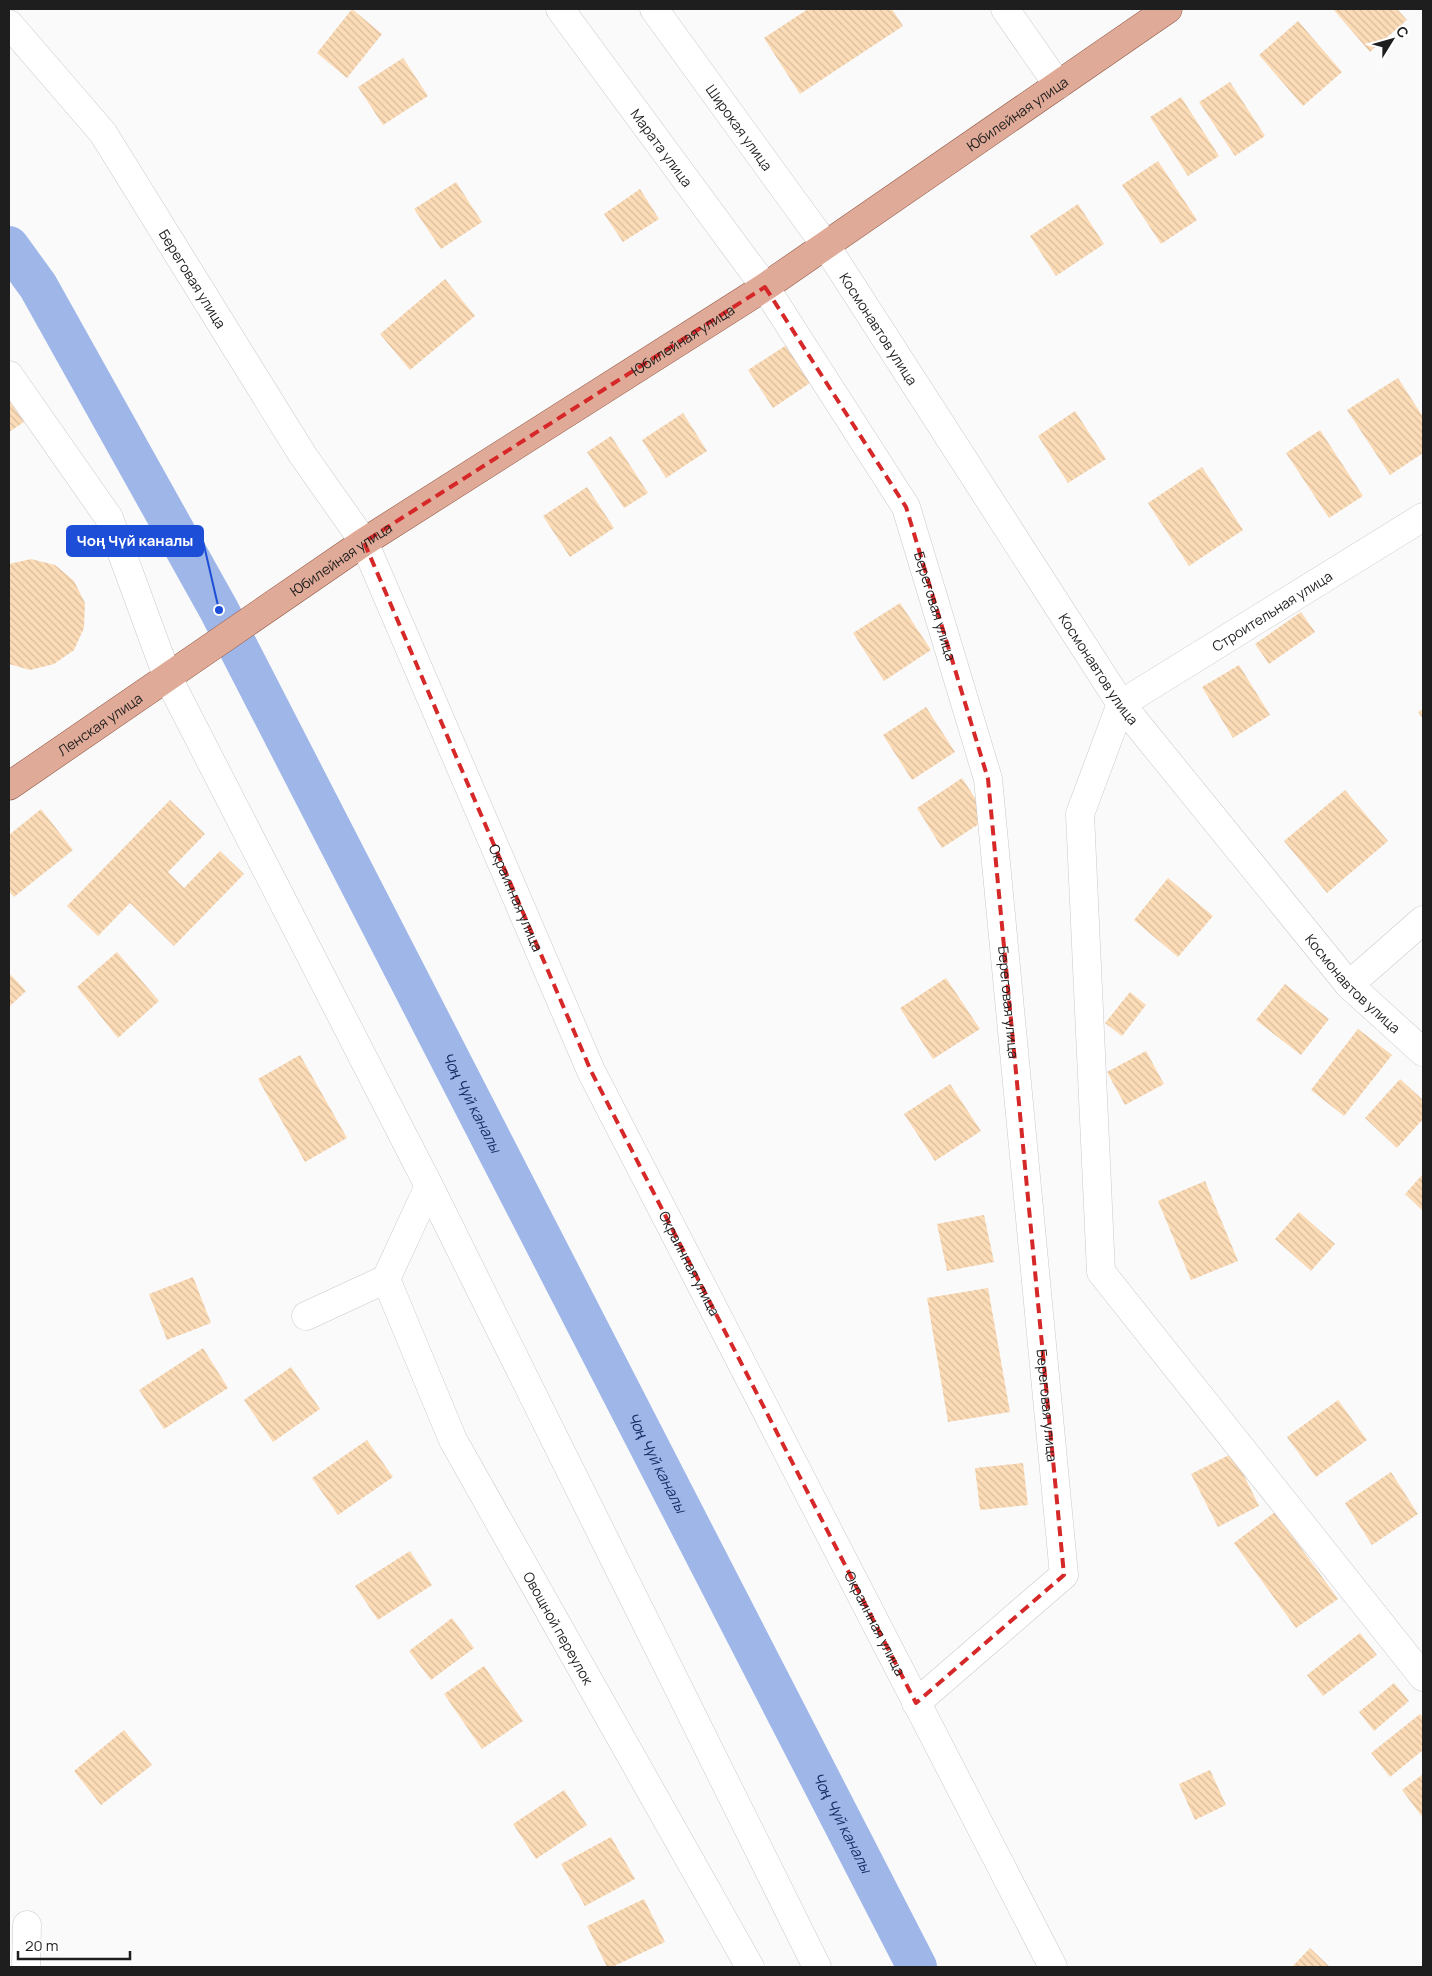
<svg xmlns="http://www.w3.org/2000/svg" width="1432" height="1976" viewBox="0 0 1432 1976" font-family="Manrope,sans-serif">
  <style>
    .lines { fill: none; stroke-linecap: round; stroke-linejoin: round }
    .canal { stroke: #9fb7e8; stroke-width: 40 }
    .building { fill: url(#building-back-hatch) }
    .minor-casing { stroke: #cacacb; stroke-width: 29 }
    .major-casing { stroke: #8e5540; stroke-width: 29 }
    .minor { stroke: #fff; stroke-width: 28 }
    .major { stroke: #e0aa98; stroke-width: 28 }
    .marked { fill: none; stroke: #d62828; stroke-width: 4; stroke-dasharray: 10 6; stroke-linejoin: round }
    .labels { text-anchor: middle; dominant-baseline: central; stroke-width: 4.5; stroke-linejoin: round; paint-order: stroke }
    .street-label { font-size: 14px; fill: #1e1e1e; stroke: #fff }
    .water-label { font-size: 15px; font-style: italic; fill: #152e66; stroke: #fff }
    .leader { fill: none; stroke: #1d4ed8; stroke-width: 2 }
    .callout-dot { fill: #1d4ed8; stroke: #fff; stroke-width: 2 }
    .callout { fill: #1d4ed8; stroke: #1d4ed8; stroke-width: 2 }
    .callout-label { font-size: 15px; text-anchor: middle; font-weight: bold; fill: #fff }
  </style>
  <defs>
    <pattern id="building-back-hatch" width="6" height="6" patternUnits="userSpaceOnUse" patternTransform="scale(1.25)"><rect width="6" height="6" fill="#fcdcb7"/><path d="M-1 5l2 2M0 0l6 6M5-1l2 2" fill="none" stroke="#d8bc9d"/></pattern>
  </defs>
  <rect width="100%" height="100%" fill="#fafafb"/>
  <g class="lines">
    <!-- canal -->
    <path class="canal" id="s1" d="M9,246L38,286L219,610L917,1967"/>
  </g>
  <!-- building -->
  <path class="building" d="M352,9L382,34L347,78L317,53Z
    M808,9H892L903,26L800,94L764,38Z
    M1333,9H1397L1407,20L1370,52Z
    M1298,21L1342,72L1303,106L1259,55Z
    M403,58L428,96L383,125L358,87Z
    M1230,82L1265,136L1235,156L1199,102Z
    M1181,97L1219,156L1188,176L1150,117Z
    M1158,161L1197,220L1161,244L1122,185Z
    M456,182L482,222L441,249L414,209Z
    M640,189L659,219L623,242L604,214Z
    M1078,204L1104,244L1056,276L1030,236Z
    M445,279L475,316L410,370L380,334Z
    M788,344L813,381L773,408L748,370Z
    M1398,378L1423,417V453L1390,475L1347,410Z
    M9,400L24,422L9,432Z
    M1075,411L1106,459L1068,483L1038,436Z
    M683,413L707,451L666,478L642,440Z
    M1320,430L1363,496L1329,518L1286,453Z
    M611,436L648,493L624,508L587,452Z
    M1202,467L1243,530L1189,566L1148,503Z
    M587,487L614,528L570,557L543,516Z
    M31,559L55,565L74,581L85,603L84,628L74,650L54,664L30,670L9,664V564Z
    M900,603L931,650L884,681L853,633Z
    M1301,612L1315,632L1269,664L1255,644Z
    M1239,665L1270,715L1233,738L1202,687Z
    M926,707L955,752L912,780L883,735Z
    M1423,709V719L1418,712Z
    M962,778L988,818L942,848L917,808Z
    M1345,790L1388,841L1327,893L1284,841Z
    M170,800L205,834L168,872L184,888L220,851L244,874L174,946L130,903L98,936L67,906Z
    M41,809L73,850L14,897L9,891V835Z
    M1168,878L1213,916L1178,957L1134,920Z
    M117,952L159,1001L118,1038L77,987Z
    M9,973L26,991L9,1007Z
    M946,978L980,1029L933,1059L900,1008Z
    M1285,984L1329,1019L1301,1055L1256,1020Z
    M1130,992L1146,1005L1122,1036L1105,1023Z
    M1358,1029L1392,1055L1344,1116L1311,1090Z
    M1146,1051L1164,1084L1125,1105L1107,1072Z
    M300,1055L347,1138L305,1162L258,1079Z
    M1400,1079L1423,1100V1119L1397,1148L1365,1118Z
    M950,1084L981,1131L935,1161L904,1114Z
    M1423,1174V1211L1405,1194Z
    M1205,1181L1238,1261L1191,1280L1158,1201Z
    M1299,1212L1335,1244L1311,1271L1275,1239Z
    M984,1215L994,1262L947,1271L937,1224Z
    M193,1277L211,1323L167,1340L149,1294Z
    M988,1288L1010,1412L948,1422L927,1298Z
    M203,1348L228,1388L164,1429L139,1390Z
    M291,1367L320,1409L273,1442L244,1400Z
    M1338,1400L1367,1440L1316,1477L1287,1437Z
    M367,1440L393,1477L338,1515L312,1478Z
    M1233,1453L1259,1506L1218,1527L1191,1474Z
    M1023,1463L1028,1505L980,1510L975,1468Z
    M1391,1472L1418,1514L1372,1545L1345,1503Z
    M1275,1512L1338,1599L1296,1628L1234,1543Z
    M410,1551L432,1585L378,1620L355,1586Z
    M452,1618L474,1648L431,1680L409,1651Z
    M1360,1633L1377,1655L1323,1696L1307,1675Z
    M484,1666L523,1721L482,1749L444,1694Z
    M1394,1683L1409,1701L1374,1731L1359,1712Z
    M1420,1714L1423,1717V1750L1390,1777L1371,1753Z
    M124,1730L152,1765L101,1805L74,1771Z
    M1210,1770L1226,1805L1195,1820L1179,1784Z
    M1423,1774V1818L1402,1790Z
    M564,1790L587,1825L536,1859L513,1824Z
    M611,1837L635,1879L585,1906L561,1864Z
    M644,1899L665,1942L612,1967H607L587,1926Z
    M1310,1948L1330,1967H1292Z"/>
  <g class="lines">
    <defs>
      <g id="minor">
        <path id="s2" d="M560,9L765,287L906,507L988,779L1064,1575L916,1703"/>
        <path id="s3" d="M654,9L826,246L1121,704L1349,985L1423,1052"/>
        <path d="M1005,9L1058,85"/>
        <path id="s4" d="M9,24L103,133L302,454L364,542L591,1071L1053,1967"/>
        <path d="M9,375L109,518L167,676L429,1186L817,1967"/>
        <path d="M1423,517L1121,704L1080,814L1101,1272L1423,1677"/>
        <path d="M1349,985L1423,920"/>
        <path id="s5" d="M386,1279L453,1440L750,1967"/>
        <path d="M306,1316L386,1279L429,1186"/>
        <path d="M26,1967L27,1925"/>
      </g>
      <g id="major">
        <path id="s6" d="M9,786L364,542L765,287L1168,9"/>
      </g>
    </defs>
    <!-- minor casing -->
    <use href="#minor" class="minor-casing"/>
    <!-- major casing -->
    <use href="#major" class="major-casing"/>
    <!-- minor -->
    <use href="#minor" class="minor"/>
    <!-- major -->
    <use href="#major" class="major"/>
  </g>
  <!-- marked area -->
  <path class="marked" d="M765,287L906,507L988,779L1064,1575L916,1703L591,1071L364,542Z"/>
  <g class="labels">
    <!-- street labels -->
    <g class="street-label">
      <text stroke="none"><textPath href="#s6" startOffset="1212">Юбилейная улица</textPath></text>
      <text stroke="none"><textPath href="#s3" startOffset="146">Широкая улица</textPath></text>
      <text stroke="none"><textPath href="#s2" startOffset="172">Марата улица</textPath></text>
      <text stroke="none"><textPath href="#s4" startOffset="315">Береговая улица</textPath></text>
      <text stroke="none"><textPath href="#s3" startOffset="391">Космонавтов улица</textPath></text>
      <text stroke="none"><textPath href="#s6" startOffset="808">Юбилейная улица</textPath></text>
      <text stroke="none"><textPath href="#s6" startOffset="402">Юбилейная улица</textPath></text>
      <text stroke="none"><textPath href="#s2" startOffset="710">Береговая улица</textPath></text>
      <text transform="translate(1272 611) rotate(-32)">Строительная улица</text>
      <text stroke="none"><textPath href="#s3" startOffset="796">Космонавтов улица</textPath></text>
      <text stroke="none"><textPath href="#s6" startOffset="110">Ленская улица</textPath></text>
      <text stroke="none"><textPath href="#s4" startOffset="1016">Окраинная улица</textPath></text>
      <text stroke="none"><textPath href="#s3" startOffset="1201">Космонавтов улица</textPath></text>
      <text stroke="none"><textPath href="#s2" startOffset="1115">Береговая улица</textPath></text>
      <text stroke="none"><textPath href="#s4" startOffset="1421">Окраинная улица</textPath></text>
      <text stroke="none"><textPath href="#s2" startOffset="1520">Береговая улица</textPath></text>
      <text stroke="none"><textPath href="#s4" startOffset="1826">Окраинная улица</textPath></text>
      <text stroke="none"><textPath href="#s5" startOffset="390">Овощной переулок</textPath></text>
    </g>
    <!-- water labels -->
    <g class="water-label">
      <text stroke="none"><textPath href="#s1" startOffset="974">Чоң Чүй каналы</textPath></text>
      <text stroke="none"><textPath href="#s1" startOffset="1379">Чоң Чүй каналы</textPath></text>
      <text stroke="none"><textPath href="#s1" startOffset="1784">Чоң Чүй каналы</textPath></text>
    </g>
  </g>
  <!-- callouts -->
  <path class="leader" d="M219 610L203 541"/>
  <circle class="callout-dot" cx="219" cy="610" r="5"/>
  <rect class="callout" x="67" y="526" width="136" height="30" rx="5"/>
  <g class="callout-label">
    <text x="135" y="546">Чоң Чүй каналы</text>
  </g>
  <!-- border -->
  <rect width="1432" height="1976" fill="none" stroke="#1e1e1e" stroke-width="20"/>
  <!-- north arrow -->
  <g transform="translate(1392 40) rotate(53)" stroke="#ffffff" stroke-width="4" paint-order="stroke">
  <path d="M0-4L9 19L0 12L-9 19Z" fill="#1e1e1e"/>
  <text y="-8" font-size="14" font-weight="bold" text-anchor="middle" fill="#1e1e1e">С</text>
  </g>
  <!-- scale -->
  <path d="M18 1951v8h112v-8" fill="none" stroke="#1e1e1e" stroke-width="2.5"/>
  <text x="25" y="1951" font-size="15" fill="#1e1e1e" stroke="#ffffff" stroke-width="4" paint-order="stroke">20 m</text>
</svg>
